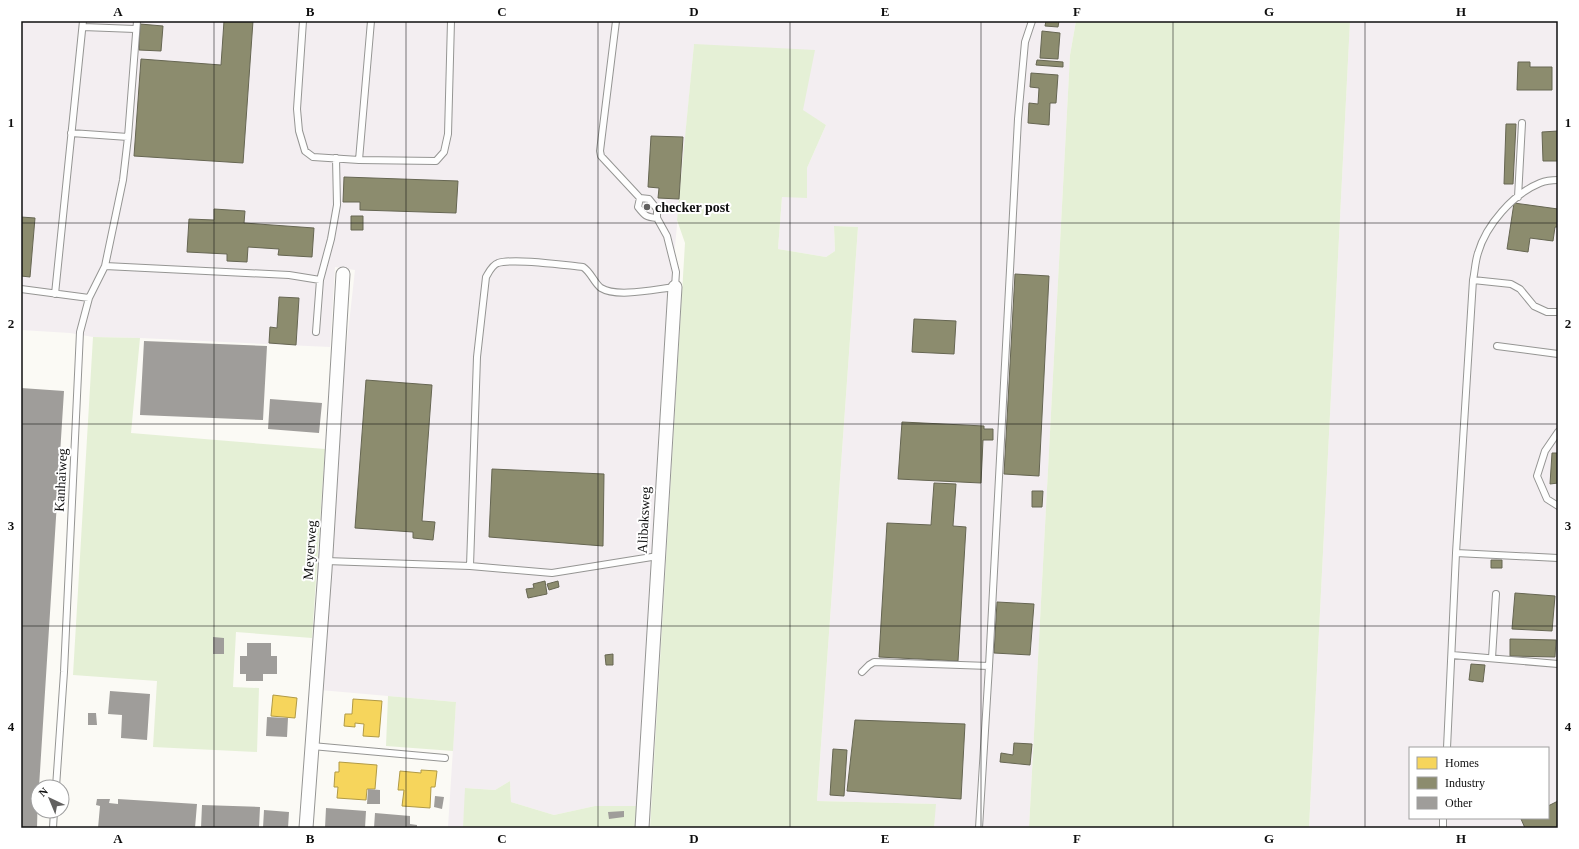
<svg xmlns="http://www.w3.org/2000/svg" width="1579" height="849" viewBox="0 0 1579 849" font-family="Georgia,serif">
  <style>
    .industrial { fill: #f3eef1; fill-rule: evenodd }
    .green { fill: #e5f0d6 }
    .homes { fill: #f6d55c; stroke: #b19a45 }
    .industry { fill: #8c8c6e; stroke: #666652 }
    .building { fill: #9f9d9a }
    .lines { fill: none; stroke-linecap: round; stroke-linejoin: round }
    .service-casing { stroke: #959593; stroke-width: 8 }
    .minor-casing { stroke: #959593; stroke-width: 15 }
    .service { stroke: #fefefe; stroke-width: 6 }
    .minor { stroke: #fefefe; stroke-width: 13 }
    .grid { fill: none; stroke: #0f0f0f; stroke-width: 1; stroke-opacity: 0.55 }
    .poi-dot { fill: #626160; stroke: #fff; stroke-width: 1.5 }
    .labels { text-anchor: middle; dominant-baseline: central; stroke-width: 4; stroke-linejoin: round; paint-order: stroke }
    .poi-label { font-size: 14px; font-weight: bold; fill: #0f0f0f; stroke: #fff; text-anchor: start }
    .street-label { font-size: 14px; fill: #0f0f0f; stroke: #fff }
    .neatline { fill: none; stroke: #0f0f0f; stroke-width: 1.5 }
    .grid-label { font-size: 13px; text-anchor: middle; font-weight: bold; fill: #0f0f0f }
  </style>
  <rect width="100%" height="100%" fill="#fbfaf5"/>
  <!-- industrial -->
  <path class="industrial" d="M21,21H1076L1070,55L1029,828H934L935,804L817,801L858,227L834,226L835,251L826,257L778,249L782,197H807V168L826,125L694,44L661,396L637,806H595L554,815L511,802L510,781L495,790L466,788L463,828L448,827L456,702L320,690L344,368L355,270L335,267L330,347L140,338L93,337L70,333L21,330Z
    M1350,21H1558V828H1309ZM1410,748H1548V818H1410Z"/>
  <!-- green -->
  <path class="green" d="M1076,21H1350L1309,828H1029L1070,55Z
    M694,44L815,50L803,110L826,125L807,168V198L782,197L778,249L826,257L835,251L834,226L858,227L817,801L936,804L934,828H650L685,243L677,220Z
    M93,337L140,338L131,433L325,449L312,638L236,632L233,687L259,688L257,752L153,747L157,681L73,675Z
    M388,696L456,702L453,751L386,746Z
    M510,781L511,802L554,815L595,806H637L636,828H448L463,827L465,788L495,790Z"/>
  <!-- homes -->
  <path class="homes" d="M273,695L297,698L295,718L271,716Z
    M353,699L382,701L379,737L363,736L364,724L355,723V727L344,726L345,714H352Z
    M339,762L377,765L375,789H367L366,800L337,798L338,787H334L335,772H339Z
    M421,770L437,771L435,787H431L430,808L402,806L404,790H398L400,771L421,773Z"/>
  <!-- industry -->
  <path class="industry" d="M224,21H253L243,163L134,156L141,59L221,65Z
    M1046,21H1059L1058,27L1045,26Z
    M140,24L163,26L161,51L139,50Z
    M1042,31L1060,33L1058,59L1040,58Z
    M1037,60L1063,62V67L1036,65Z
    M1518,62H1530V67H1552V90H1517Z
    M1031,73L1058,75L1056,103H1050L1049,125L1028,123L1029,103L1038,104L1039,88L1030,87Z
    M1506,124H1516L1513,184H1504Z
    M1558,131V161H1543L1542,132Z
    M651,136L683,137L679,199L658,198L659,188L648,187Z
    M344,177L458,181L456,213L360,210V202H343Z
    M647,203L651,208L648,211L643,206Z
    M1514,203L1558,209V227H1555L1553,241L1530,238L1528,252L1507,249Z
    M214,209L245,211L244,223L314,228L312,257L278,255L279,249L248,247L247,262L227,261V254L187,252L189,219L214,220Z
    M351,216H363V230H351Z
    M21,217L35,218L30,277L21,276Z
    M1015,274L1049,276L1039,476L1004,474Z
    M279,297L299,298L296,345L269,343L270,327L277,328Z
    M914,319L956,321L954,354L912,352Z
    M366,380L432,385L422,521L435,522L433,540L413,538V532L355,528Z
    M902,422L984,426V429H993V440H983L981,483L898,479Z
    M1552,453H1558V483L1550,484Z
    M492,469L604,474L603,546L489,537Z
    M934,483L956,484L953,526L966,527L958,661L879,657L887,523L931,525Z
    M1032,491H1043L1042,507H1032Z
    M1491,560H1502V568H1491Z
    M545,581L547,594L528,598L526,589L534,588L533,584Z
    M558,581L559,587L549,590L547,584Z
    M1515,593L1555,596L1552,631L1512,629Z
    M997,602L1034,604L1030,655L994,653Z
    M1510,639L1556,640L1555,657L1510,656Z
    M613,654V665H606L605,655Z
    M1471,664L1485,665L1483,682L1469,680Z
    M855,720L965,724L961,799L847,791Z
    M1014,743L1032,744L1030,765L1000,762L1001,753L1013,755Z
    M833,749L847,750L844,796L830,795Z
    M1558,801V828H1525L1521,819L1548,818V806Z"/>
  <!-- building -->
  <path class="building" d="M144,341L267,346L263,420L140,415Z
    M21,388L64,391L39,787H38L37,828H21Z
    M270,399L322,403L319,433L268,429Z
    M213,637L224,638V654H213Z
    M247,643H271V656H277V674H263V681H246V674H240V656H247Z
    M110,691L150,694L147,740L121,738L122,715L108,714Z
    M88,713H96L97,725H88Z
    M267,717L288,718L287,737L266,736Z
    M368,789L380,790V804H367Z
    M435,796L444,797L442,809L434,807Z
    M97,799H110L109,803L118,804V799L197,804L195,828H98L100,806L96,805Z
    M202,805L260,807L259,828H201Z
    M326,808L366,811L365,828H325Z
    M264,810L289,812L288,828H263Z
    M624,811V817L609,819L608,812Z
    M375,813L410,816V824L417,825V828H374Z"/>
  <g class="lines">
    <defs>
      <path id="service" d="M303,21L297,109L299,131L305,151L313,157L359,160L436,161L444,152L448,134L451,21
        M83,27L135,29
        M71,133L128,137
        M359,160L371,21
        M1518,197L1522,123
        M640,198L638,207C645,216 646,217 657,218
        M105,266L289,275L320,280L316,332
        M320,280L331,239L337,205L336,158
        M1473,280L1511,284L1520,289L1534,306L1547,312H1558
        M21,289L89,298
        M55,294L83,21
        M1497,346L1558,354
        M1558,432L1545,451L1537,476L1547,499L1558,506
        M1456,553L1558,558
        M326,561L470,566L552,573L658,556
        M470,566L477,357L486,277C489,272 492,265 498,263C515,258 563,265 583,267C591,272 594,283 601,288C617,298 656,289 675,287L676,272L667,236L657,218V209L649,199L640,198L601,156L600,151L616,21
        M1452,655L1558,664
        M1492,658L1496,594
        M862,672L869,665L874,662L989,666
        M312,746L445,758
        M1447,748L1456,553L1473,280C1475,271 1475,262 1478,253C1486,225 1513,194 1540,183C1545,181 1552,180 1558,180
        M56,787L64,672L80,332L89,298L105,266L123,180L128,137L137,21
        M53,828L54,811
        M979,828L989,666L1018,119L1025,42L1032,21
        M1443,828V818"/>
      <path id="minor" d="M306,828L325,570L343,274
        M642,828L675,287"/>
    </defs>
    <!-- service casing -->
    <use href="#service" class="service-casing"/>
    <!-- minor casing -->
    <use href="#minor" class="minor-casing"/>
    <!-- service -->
    <use href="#service" class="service"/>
    <!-- minor -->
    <use href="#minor" class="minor"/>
  </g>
  <!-- grid -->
  <path class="grid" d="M214,21V828M406,21V828M598,21V828M790,21V828M981,21V828M1173,21V828M1365,21V828M21,223H1558M21,424H1558M21,626H1558"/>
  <!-- markers -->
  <circle class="poi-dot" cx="647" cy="207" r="4"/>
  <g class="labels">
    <!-- poi labels -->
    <g class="poi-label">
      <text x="655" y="207">checker post</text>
    </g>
    <!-- street labels -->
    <g class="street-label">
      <text transform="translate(61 480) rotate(-87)">Kanhaiweg</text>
      <text transform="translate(644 520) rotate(-87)">Alibaksweg</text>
      <text transform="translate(310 550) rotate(-86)">Meyerweg</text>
    </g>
  </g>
  <!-- border -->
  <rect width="1579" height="849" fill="none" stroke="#ffffff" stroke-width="44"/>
  <!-- legend -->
  <rect x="1409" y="747" width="140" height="72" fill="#ffffff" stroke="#9f9f9f"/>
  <rect x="1417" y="757" width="20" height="12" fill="#f6d55c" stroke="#9f9f9f"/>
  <text x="1445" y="767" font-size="12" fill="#0f0f0f">Homes</text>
  <rect x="1417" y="777" width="20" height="12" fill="#8c8c6e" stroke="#9f9f9f"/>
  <text x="1445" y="787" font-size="12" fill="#0f0f0f">Industry</text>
  <rect x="1417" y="797" width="20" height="12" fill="#9f9d9a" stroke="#9f9f9f"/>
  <text x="1445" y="807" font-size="12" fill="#0f0f0f">Other</text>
  <!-- north arrow -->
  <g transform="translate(50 799) rotate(316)"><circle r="19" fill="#ffffff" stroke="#9f9f9f"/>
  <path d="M0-3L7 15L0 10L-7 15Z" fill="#626160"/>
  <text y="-6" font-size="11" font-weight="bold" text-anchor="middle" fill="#0f0f0f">N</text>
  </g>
  <rect x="22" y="22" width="1535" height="805" class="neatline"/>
  <g class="grid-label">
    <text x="118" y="16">A</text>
    <text x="310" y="16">B</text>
    <text x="502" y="16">C</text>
    <text x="694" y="16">D</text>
    <text x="885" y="16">E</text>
    <text x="1077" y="16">F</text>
    <text x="1269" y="16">G</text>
    <text x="1461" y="16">H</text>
    <text x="11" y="127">1</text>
    <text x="1568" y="127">1</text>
    <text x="11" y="328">2</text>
    <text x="1568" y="328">2</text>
    <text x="11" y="530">3</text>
    <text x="1568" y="530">3</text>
    <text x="11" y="731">4</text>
    <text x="1568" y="731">4</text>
    <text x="118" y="843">A</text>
    <text x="310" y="843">B</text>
    <text x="502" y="843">C</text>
    <text x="694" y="843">D</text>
    <text x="885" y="843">E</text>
    <text x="1077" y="843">F</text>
    <text x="1269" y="843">G</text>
    <text x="1461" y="843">H</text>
  </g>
</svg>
